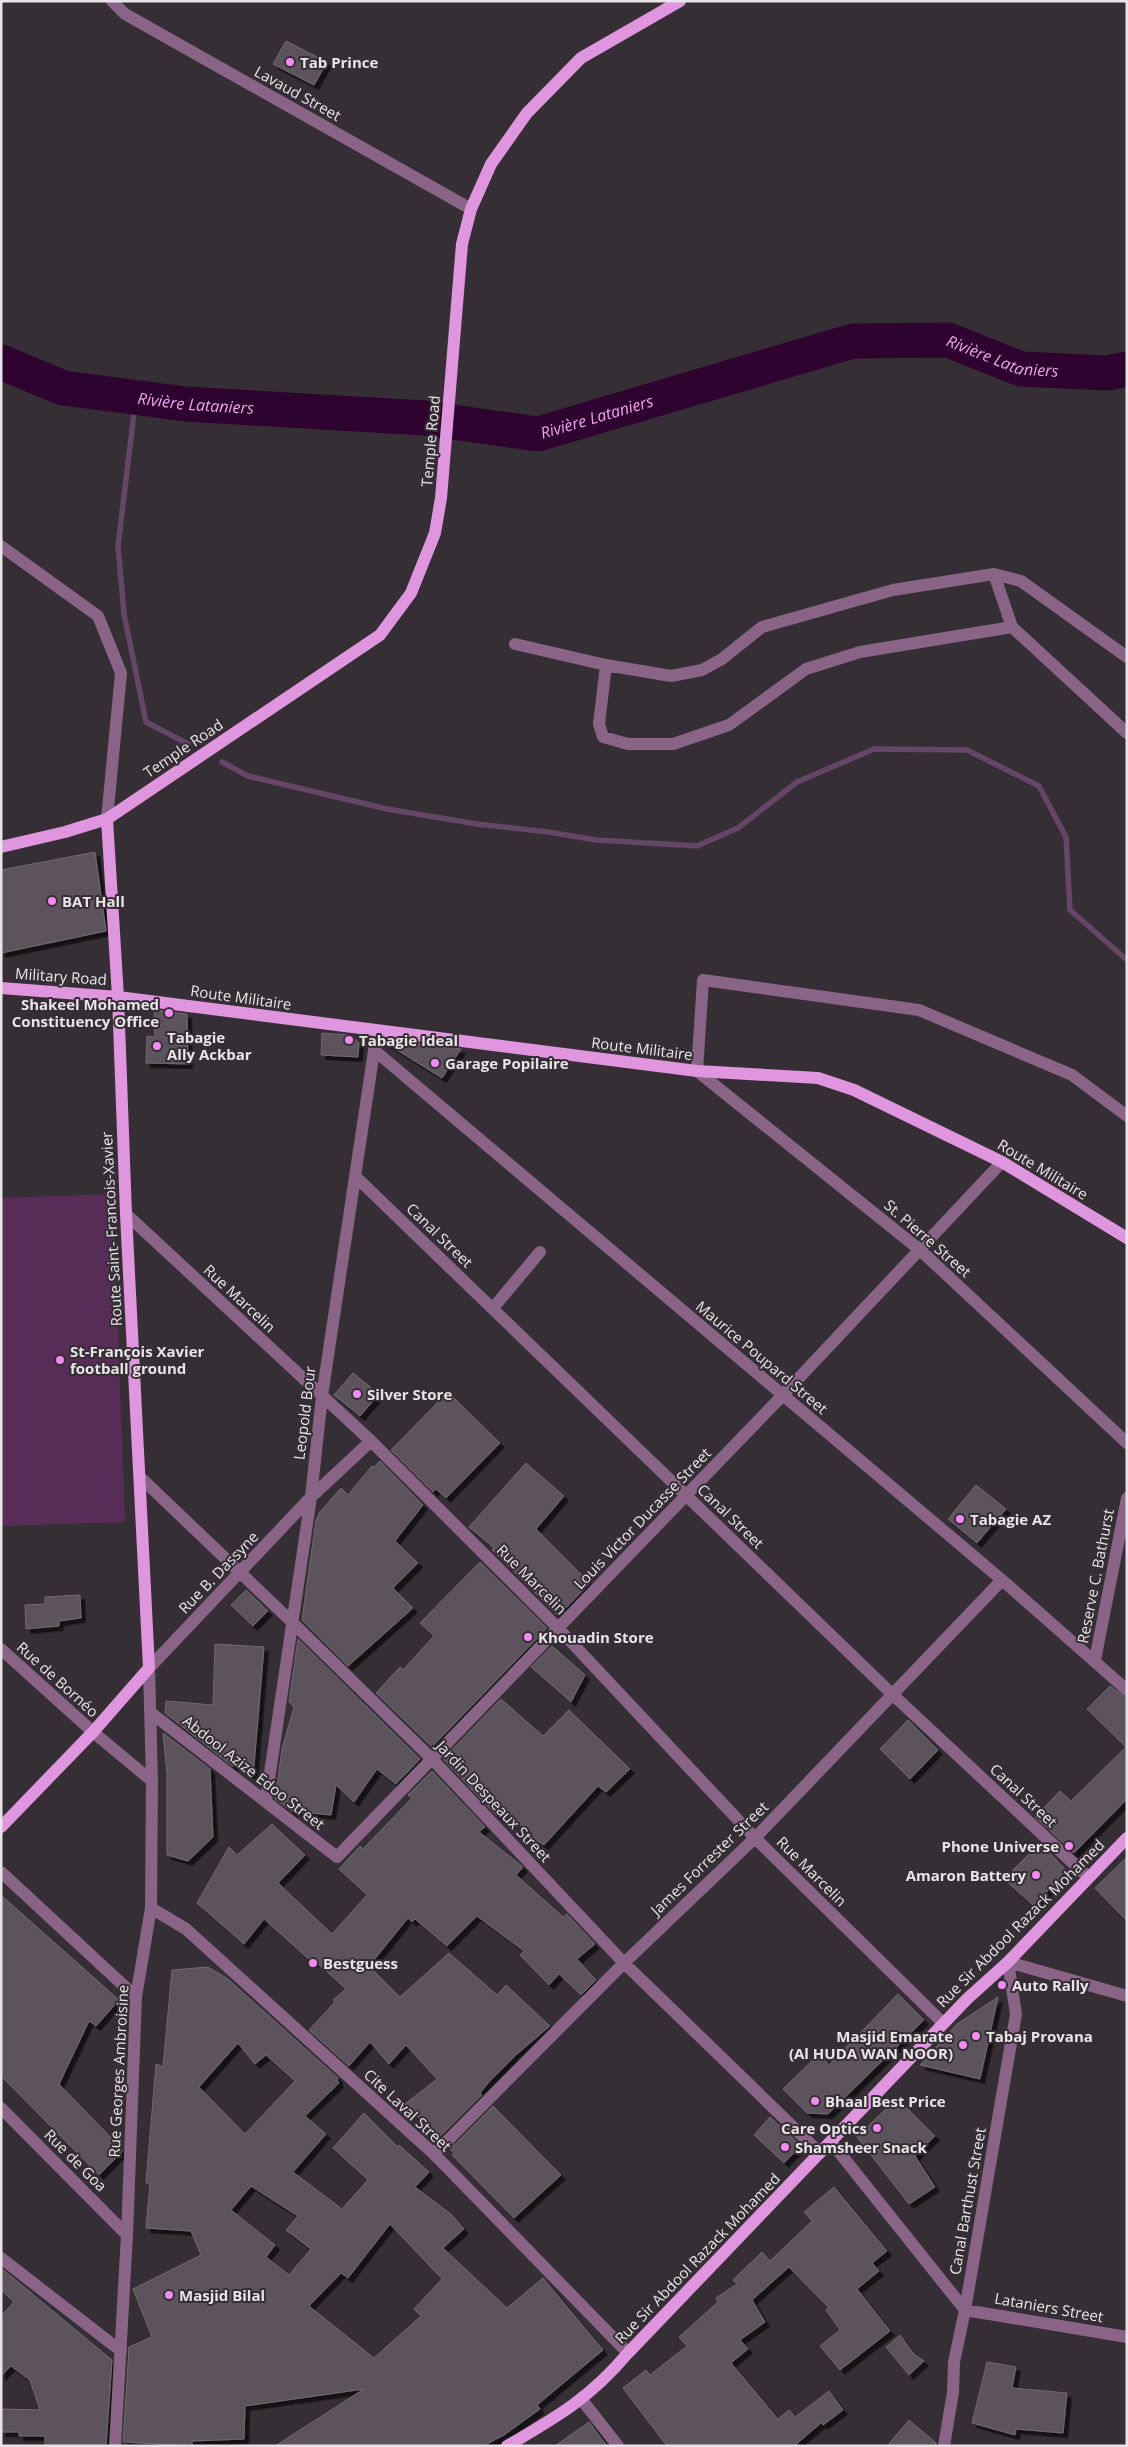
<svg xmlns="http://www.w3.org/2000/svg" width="1128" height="2447" viewBox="0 0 1128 2447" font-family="'Open Sans',sans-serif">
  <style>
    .green { fill: #572d57 }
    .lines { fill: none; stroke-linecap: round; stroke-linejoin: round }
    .stream { stroke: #664666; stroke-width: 5.5 }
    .river { stroke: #2f032f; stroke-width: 35 }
    .building { fill: #5b535b; stroke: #726a71; fill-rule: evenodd; filter: url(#shadow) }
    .minor { stroke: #896487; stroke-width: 12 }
    .major { stroke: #e095df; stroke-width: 12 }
    .poi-dot { fill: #f38af2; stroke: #352e34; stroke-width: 2 }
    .labels { text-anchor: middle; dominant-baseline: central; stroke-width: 4; stroke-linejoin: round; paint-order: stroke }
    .poi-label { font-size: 15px; font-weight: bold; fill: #e8e4e8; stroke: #352e34; text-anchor: start }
    .street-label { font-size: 15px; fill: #e8e4e8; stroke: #352e34 }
    .water-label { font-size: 16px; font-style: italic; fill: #eda5eb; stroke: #352e34 }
  </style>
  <defs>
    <filter id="shadow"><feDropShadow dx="4.5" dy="4.5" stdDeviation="0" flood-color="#0009"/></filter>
  </defs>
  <rect width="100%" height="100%" fill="#352e34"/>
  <!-- green -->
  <path class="green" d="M113,1194L125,1522L1,1526V1198Z"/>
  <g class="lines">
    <!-- stream -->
    <path class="stream" d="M136,397L118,546L124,614L146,722L188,744
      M222,762L248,776L387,809L477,824L548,832L597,840L697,846L738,828L797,782L874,749L967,750L1039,786L1066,837L1070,910L1127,960"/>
    <!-- river -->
    <path class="river" id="s1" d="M1,362L63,388L186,404L424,418L538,434L853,341L948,340L1021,369L1107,373L1127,369"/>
  </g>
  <!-- building -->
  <path class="building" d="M286,41L327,62L314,85L273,64Z
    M95,852L106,931L1,953V870Z
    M154,1010L187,1014L188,1064L146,1063L147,1036L155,1037Z
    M322,1033L350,1035L359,1043L358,1057L321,1055Z
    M384,1039L461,1049L442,1078L384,1042Z
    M353,1373L379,1394L360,1416L334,1395Z
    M448,1392L500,1443L446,1498L436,1489L433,1492L391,1450Z
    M380,1461L423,1505L395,1541L418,1563L393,1588L413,1608L348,1666L302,1620L316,1520L320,1512L341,1488L348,1495L372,1466L374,1467Z
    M526,1463L564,1496L536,1529L590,1583L558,1616L492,1550L494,1548L469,1527Z
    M976,1485L1006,1509L977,1543L948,1519Z
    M480,1562L547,1628L432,1747L376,1693L400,1667L403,1670L434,1636L420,1623Z
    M246,1590L268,1611L253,1626L231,1605Z
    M80,1595L81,1618L59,1621V1626L26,1629L25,1605L45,1604V1597Z
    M298,1639L420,1759L396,1784L377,1769L354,1802L336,1785L331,1815L291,1811L275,1799L282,1749L294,1707L289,1702Z
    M215,1644L264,1647L253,1777L237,1765L232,1766L165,1713L166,1701L213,1705Z
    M552,1646L585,1675L571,1702L531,1667Z
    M1110,1686L1127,1698V1799L1074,1853L1035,1817L1060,1791L1071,1801L1126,1747L1087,1709Z
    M501,1699L543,1736L569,1710L630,1769L606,1792L598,1786L544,1845L536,1840L504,1810L497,1816L443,1759Z
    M908,1720L938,1750L910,1779L880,1749Z
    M163,1733L210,1769L213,1837L188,1861L167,1855V1775Z
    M432,1771L485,1827L479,1832L523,1867L516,1875L563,1917L567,1914L595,1944L577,1959L596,1980L581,1995L559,1974L549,1985L520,1955L524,1951L477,1916L447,1946L415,1919L412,1922L408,1918L369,1966L400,1997L449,1953L497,1995L506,1985L550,2026L517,2054L488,2083L480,2093L482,2095L439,2138L405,2104L437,2079L406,2045L389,2064L370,2042L349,2066L309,2030L335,2002L333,2000L346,1989L315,1961L313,1963L264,1919L244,1944L197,1903L229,1847L237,1855L272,1824L305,1855L278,1883L332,1934L367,1895L339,1869L360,1846L363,1849L412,1798L408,1795Z
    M1040,1843L1068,1872L1033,1905L1004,1879Z
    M1127,1857V1921L1095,1888Z
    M1,1895L119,2000L96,2026L89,2021L59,2084L122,2149V2152L99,2175L1,2076Z
    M208,1967L228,1979L338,2078L337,2080L339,2083L305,2116L326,2134L293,2172L342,2209L368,2180L333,2148L364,2113L398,2147L399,2145L429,2172L415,2187L452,2215L464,2229L443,2248L507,2308L543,2278L603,2350L537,2405L540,2409L504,2435L483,2446H275L364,2389L245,2406L244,2439L192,2441V2446L123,2442L129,2347L152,2337L133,2289L201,2255L191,2231L146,2228L150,2183H146L156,2064L163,2067L172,1970ZM238,2043L255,2064L266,2055L295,2081L245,2134L199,2087ZM251,2186L298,2216L286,2230L311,2249L289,2275L266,2257L275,2245L231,2210ZM390,2224L442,2279L414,2309L421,2316L374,2358L309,2306L341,2273L348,2278Z
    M898,1994L924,2020L828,2114L807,2113L783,2089L819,2054L829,2065Z
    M998,1997L980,2079L920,2065L957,2024Z
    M897,2098L935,2136L915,2156L935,2187L909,2204L857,2137Z
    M493,2106L561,2175L514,2218L452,2155L454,2153L450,2149Z
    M770,2117L801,2146L784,2163L754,2135Z
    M834,2187L887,2251L872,2263L879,2271L857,2289L890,2331L840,2370L820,2346L840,2330L826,2310L829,2308L789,2267L752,2300L765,2322L740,2340L748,2349L731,2363L778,2419L789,2410L795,2417L829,2391L843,2410L823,2425L821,2423L794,2446H667L623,2388L646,2370L650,2375L687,2346L679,2337L718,2302L716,2298L737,2284L733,2280L762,2252L770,2261L812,2221L804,2212Z
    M1,2268L112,2360L106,2446H45V2436H19V2432H1V2409L40,2410L30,2380L11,2366L1,2376V2316L14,2302L1,2290Z
    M900,2335L914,2354L924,2361L909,2375L886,2347Z
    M987,2362L1016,2367L1012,2388L1067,2393L1063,2433L1016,2429L1015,2435L972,2423Z
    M909,2420L936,2443V2446H887Z
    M589,2422L607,2446H555Z"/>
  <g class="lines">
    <!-- minor -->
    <path class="minor" d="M112,1L125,14L471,209
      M1,546L98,616L121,673L107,819
      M994,574L1012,627L1127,733
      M515,644L606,665L671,676L702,670L722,659L762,627L893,590L994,574L1021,581L1127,657
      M606,665L599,724L603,737L628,744H673L729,725L806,669L860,652L1012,627
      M374,1050L1002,1580L1127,1690
      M1127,1116L1072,1075L919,1010L703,980L697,1071L920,1250L1127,1443
      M355,1176L892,1694L1088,1877
      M126,1214L371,1441L558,1628L755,1838L943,2023
      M493,1308L540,1252
      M140,1477L291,1621L432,1759L624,1963L820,2153
      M1,1649L93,1732L152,1781
      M1095,1660L1127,1498
      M150,1712L337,1857L782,1396L1002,1162
      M266,1800L311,1497L322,1396L377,1031
      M1,1872L136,1997
      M151,1908L186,1929L434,2154L628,2353
      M1,2108L127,2235
      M831,2142L965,2310L1127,2337
      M434,2154L624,1963L755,1838L1002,1580
      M1,2258L121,2351
      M582,2400L618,2446
      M115,2446L127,2235L136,1997L151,1908L152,1781L149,1668L311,1497L371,1441
      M944,2446L953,2392L954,2362L965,2310L1016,2014L1008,1962L1127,1996"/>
    <!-- major -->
    <path class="major" d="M1,847L65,832L107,819L380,635L411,593L435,533L441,498L462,244L471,209L491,164L527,113L581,58L680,1
      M1,988L118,997L697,1071L818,1078L854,1090L1002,1162L1127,1238
      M1,1827L93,1732L149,1668L126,1214L118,997L107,819
      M507,2446C557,2417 590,2398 628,2353L967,1999L1008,1962L1127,1838"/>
  </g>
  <!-- markers -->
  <g class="poi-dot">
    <circle cx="290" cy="62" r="5"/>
    <circle cx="52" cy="901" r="5"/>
    <circle cx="169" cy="1013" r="5"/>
    <circle cx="349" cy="1040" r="5"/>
    <circle cx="157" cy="1046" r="5"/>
    <circle cx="435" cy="1063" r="5"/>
    <circle cx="60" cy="1360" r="5"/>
    <circle cx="357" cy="1394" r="5"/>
    <circle cx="960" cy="1519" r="5"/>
    <circle cx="528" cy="1637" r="5"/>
    <circle cx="1069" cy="1846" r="5"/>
    <circle cx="1036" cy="1875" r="5"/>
    <circle cx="313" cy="1963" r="5"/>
    <circle cx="1002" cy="1985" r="5"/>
    <circle cx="976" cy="2036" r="5"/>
    <circle cx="963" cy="2045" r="5"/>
    <circle cx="815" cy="2101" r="5"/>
    <circle cx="877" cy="2128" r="5"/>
    <circle cx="785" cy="2147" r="5"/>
    <circle cx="169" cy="2295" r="5"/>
  </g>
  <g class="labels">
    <!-- poi labels -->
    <g class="poi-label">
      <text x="300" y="62">Tab Prince</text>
      <text x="62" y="901">BAT Hall</text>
      <text x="159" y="1004" text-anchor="end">Shakeel Mohamed<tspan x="159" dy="17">Constituency Office</tspan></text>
      <text x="167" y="1037">Tabagie<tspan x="167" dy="17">Ally Ackbar</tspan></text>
      <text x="359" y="1040">Tabagie Ideal</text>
      <text x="445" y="1063">Garage Popilaire</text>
      <text x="70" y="1351">St-François Xavier<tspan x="70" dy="17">football ground</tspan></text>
      <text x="367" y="1394">Silver Store</text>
      <text x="970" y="1519">Tabagie AZ</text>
      <text x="538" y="1637">Khouadin Store</text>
      <text x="1059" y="1846" text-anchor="end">Phone Universe</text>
      <text x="1026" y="1875" text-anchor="end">Amaron Battery</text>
      <text x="323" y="1963">Bestguess</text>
      <text x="1012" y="1985">Auto Rally</text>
      <text x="953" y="2036" text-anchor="end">Masjid Emarate<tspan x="953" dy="17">(Al HUDA WAN NOOR)</tspan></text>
      <text x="986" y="2036">Tabaj Provana</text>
      <text x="825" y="2101">Bhaal Best Price</text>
      <text x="867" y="2128" text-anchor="end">Care Optics</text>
      <text x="795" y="2147">Shamsheer Snack</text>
      <text x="179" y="2295">Masjid Bilal</text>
    </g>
    <!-- street labels -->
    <g class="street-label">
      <text transform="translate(298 93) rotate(29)">Lavaud Street</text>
      <text transform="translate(430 441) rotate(-85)">Temple Road</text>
      <text transform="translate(183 748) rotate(-34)">Temple Road</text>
      <text transform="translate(61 976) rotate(4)">Military Road</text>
      <text transform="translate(241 997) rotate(8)">Route Militaire</text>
      <text transform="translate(642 1048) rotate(7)">Route Militaire</text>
      <text transform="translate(1043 1169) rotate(31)">Route Militaire</text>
      <text transform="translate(111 1229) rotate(-93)">Route Saint- Francois-Xavier</text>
      <text transform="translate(440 1235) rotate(44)">Canal Street</text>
      <text transform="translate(928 1238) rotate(41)">St. Pierre Street</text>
      <text transform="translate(240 1298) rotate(43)">Rue Marcelin</text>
      <text transform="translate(762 1357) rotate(40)">Maurice Poupard Street</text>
      <text transform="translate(304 1413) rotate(-83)">Leopold Bour</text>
      <text transform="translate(731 1516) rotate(44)">Canal Street</text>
      <text transform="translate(642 1518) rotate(-46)">Louis Victor Ducasse Street</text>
      <text transform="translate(218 1572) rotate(-46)">Rue B. Dassyne</text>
      <text transform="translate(1095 1576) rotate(-79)">Reserve C. Bathurst</text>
      <text transform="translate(532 1579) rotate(45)">Rue Marcelin</text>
      <text transform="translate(58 1679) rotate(42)">Rue de Bornéo</text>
      <text transform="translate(254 1772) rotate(38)">Abdool Azize Edoo Street</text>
      <text transform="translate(1024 1795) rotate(43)">Canal Street</text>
      <text transform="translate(494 1801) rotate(47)">Jardin Despeaux Street</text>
      <text transform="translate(709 1858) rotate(-44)">James Forrester Street</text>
      <text transform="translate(812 1871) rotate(45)">Rue Marcelin</text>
      <text transform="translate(1020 1923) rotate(-45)">Rue Sir Abdool Razack Mohamed</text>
      <text transform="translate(118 2071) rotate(-87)">Rue Georges Ambroisine</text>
      <text transform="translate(408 2110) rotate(43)">Cite Laval Street</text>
      <text transform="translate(76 2160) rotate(45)">Rue de Goa</text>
      <text transform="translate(967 2201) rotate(-80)">Canal Barthust Street</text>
      <text transform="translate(697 2258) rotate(-46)">Rue Sir Abdool Razack Mohamed</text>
      <text transform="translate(1049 2307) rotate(10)">Lataniers Street</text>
    </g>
    <!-- water labels -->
    <g class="water-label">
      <text stroke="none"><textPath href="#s1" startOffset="1026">Rivière Lataniers</textPath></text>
      <text stroke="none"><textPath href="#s1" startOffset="201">Rivière Lataniers</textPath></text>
      <text stroke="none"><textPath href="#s1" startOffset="606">Rivière Lataniers</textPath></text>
    </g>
  </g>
  <!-- border -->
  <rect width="1128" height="2447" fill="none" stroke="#e8e4e8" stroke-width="5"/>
</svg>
